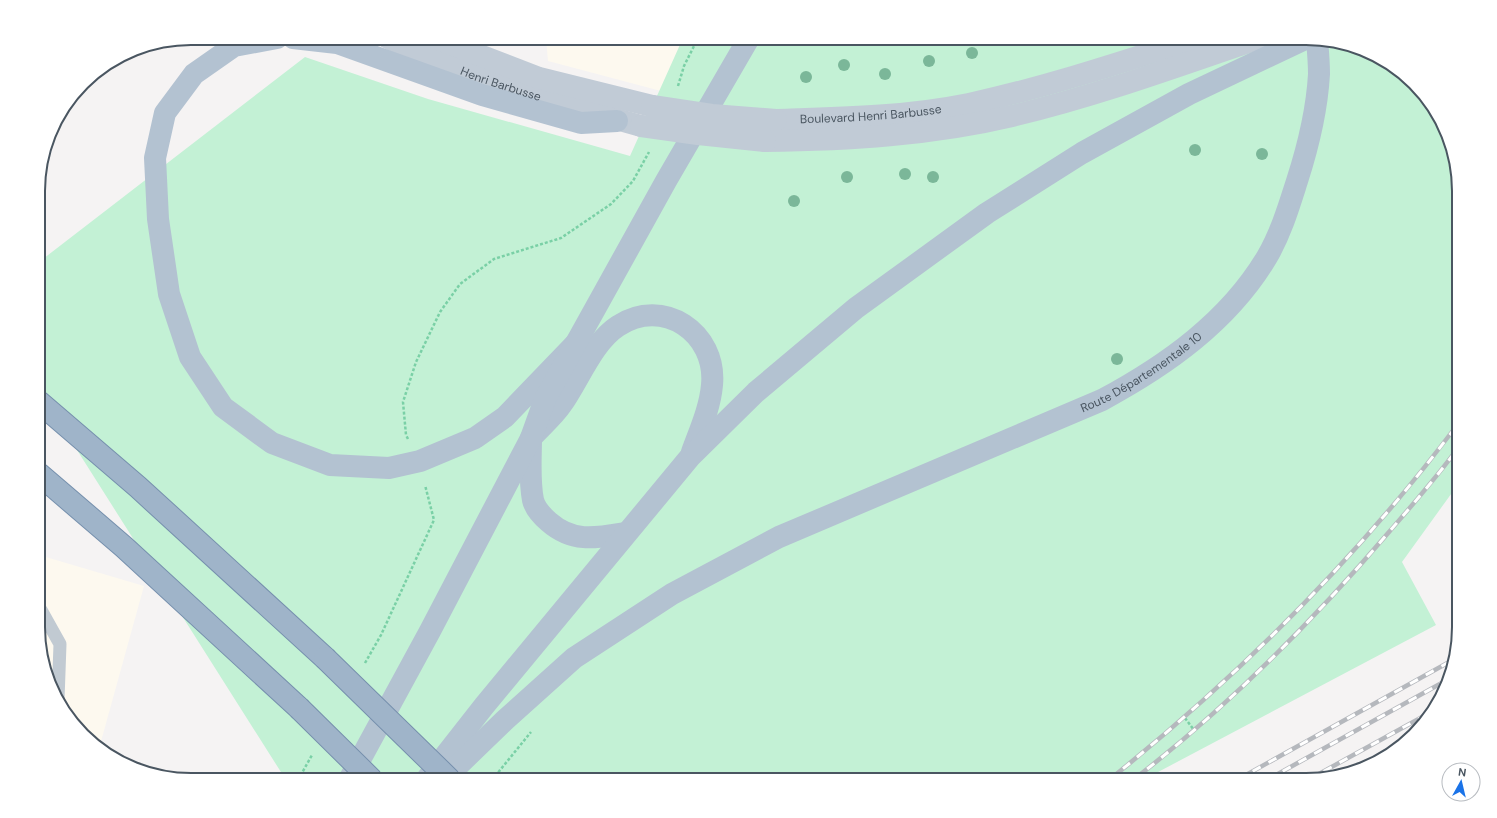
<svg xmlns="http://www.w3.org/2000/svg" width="1497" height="818" viewBox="0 0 1497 818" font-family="'DM Sans',sans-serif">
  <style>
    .commercial { fill: #fdf9ef }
    .green { fill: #c3f1d5 }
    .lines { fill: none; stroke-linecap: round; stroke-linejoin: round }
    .trunk-casing { stroke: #7690ad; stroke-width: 24 }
    .path { stroke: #7ad0a6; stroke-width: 2.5; stroke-dasharray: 3 2; stroke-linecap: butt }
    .service { stroke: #c1cad2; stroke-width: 13 }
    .secondary { stroke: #c1cbd6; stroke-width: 22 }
    .primary { stroke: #b3c2d1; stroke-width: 22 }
    .trunk { stroke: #9fb4c9; stroke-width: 22 }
    .rail-casing { stroke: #b5b8bd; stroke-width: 4.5 }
    .rail { stroke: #fff; stroke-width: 3; stroke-dasharray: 9; stroke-linecap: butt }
    .trunk-bridge-casing { stroke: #7690ad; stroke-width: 24; stroke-linecap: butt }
    .secondary-bridge { stroke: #c1cbd6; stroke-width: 22 }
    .trunk-bridge { stroke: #9fb4c9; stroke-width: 22 }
    .tree { fill: #7bb799 }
    .labels { text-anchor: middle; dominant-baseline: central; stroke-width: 3; stroke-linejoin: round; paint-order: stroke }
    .street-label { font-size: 12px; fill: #4a5661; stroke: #fff }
    .rim { fill: none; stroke: #4a5661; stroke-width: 2 }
  </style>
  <rect width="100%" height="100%" fill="#f5f3f3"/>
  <!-- commercial -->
  <path class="commercial" d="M546,38H684L661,91L548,61Z
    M39,555L144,586L100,745L69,720L50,686L39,648Z"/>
  <!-- green -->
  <path class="green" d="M683,38H1306L1374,54L1407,76L1433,106L1458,171L1459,483L1402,562L1436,625L1143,780H286L39,390V262L305,57L428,99L630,156Z"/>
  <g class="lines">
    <defs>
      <path id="trunk" d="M39,402L138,487L325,658
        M39,474L124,547L299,708"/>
    </defs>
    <!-- trunk casing -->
    <use href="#trunk" class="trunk-casing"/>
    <!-- path -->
    <path class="path" d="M678,86L684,66L698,38
      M408,439L406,435L403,402L416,362L440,312L460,284L494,259L561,238L611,204L633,181L649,152
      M365,663L381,635L434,520L425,485
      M1185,718L1194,730
      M298,780L312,755
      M492,780L531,732"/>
    <!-- service -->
    <path class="service" d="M41,610L60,644L58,700"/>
    <!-- secondary -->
    <g class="secondary">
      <path id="s1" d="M388,38L412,50L477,77L552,101L641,126"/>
      <path d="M435,38L539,78L652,106"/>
      <path id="s2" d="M776,120C840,118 905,117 969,104C1047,87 1122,62 1197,38"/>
      <path d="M765,141C848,140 932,135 1012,116C1096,96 1178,66 1260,38"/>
    </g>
    <!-- primary -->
    <g class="primary">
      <path d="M277,38L234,46L194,74L165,113L155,158L158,219L169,294L190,357L223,407L272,443L330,465L389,468L420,461L475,438L505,417L579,340"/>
      <path d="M293,38L337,43L482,95L581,123L617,121"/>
      <path d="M625,533C596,538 573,543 549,522C542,516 535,509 533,500C529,480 531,458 531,438C541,427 554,416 562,404C579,380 593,342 618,326C663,296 717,333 712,385C710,408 700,430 692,452"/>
      <path d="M349,780L430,631L531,438L545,399L666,181L749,38"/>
      <path d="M426,780L484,706L690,457L756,392L856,308L987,213L1082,153L1189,94L1307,38"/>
      <path id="s3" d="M443,780L505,720L574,658L672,594L779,537L1102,400C1167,365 1229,321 1267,257C1281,233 1289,206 1297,181C1308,147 1317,110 1319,74C1319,63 1318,51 1317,40"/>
    </g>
    <!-- trunk -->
    <use href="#trunk" class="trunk"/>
    <defs>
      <path id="rail" d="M1352,773L1401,745
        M1109,780C1240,675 1358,557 1458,424
        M1133,780C1227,708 1312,622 1389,532C1413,504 1437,477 1458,448
        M1237,780L1451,661
        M1267,780L1447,680
        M1308,780L1433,711"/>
    </defs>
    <!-- rail casing -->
    <use href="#rail" class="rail-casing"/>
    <!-- rail -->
    <use href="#rail" class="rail"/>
    <defs>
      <path id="trunk-bridge" d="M325,658L450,780
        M299,708L372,780"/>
    </defs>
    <!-- trunk-bridge casing -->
    <use href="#trunk-bridge" class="trunk-bridge-casing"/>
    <!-- secondary-bridge -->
    <path class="secondary-bridge" d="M652,106L712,115L776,120
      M641,126L698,134L765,141"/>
    <!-- trunk-bridge -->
    <use href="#trunk-bridge" class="trunk-bridge"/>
  </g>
  <!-- trees -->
  <g class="tree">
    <circle cx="972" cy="53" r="6"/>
    <circle cx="929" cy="61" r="6"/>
    <circle cx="844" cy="65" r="6"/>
    <circle cx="885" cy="74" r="6"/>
    <circle cx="806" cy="77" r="6"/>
    <circle cx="1195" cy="150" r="6"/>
    <circle cx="1262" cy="154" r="6"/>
    <circle cx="905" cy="174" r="6"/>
    <circle cx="847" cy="177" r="6"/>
    <circle cx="933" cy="177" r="6"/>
    <circle cx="794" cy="201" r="6"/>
    <circle cx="1117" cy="359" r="6"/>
  </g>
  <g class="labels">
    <!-- street labels -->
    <g class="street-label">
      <text stroke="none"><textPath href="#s1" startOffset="122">Henri Barbusse</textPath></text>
      <text stroke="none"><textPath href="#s2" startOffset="95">Boulevard Henri Barbusse</textPath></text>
      <text stroke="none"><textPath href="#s3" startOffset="816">Route Départementale 10</textPath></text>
    </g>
  </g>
  <!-- crop -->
  <path d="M0 0H1497V818H0ZM191 45H1306A146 146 0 0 1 1452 191V627A146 146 0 0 1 1306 773H191A146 146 0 0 1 45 627V191A146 146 0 0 1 191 45Z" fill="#fff" fill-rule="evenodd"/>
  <path class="rim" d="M191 45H1306A146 146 0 0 1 1452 191V627A146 146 0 0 1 1306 773H191A146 146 0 0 1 45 627V191A146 146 0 0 1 191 45Z"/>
  <!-- north arrow -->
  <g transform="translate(1461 782) rotate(8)"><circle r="19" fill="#ffffff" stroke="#b7bbc0"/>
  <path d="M0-3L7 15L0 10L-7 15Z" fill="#1a73e8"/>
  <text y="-6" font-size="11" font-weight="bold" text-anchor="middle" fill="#4a5661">N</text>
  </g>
</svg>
